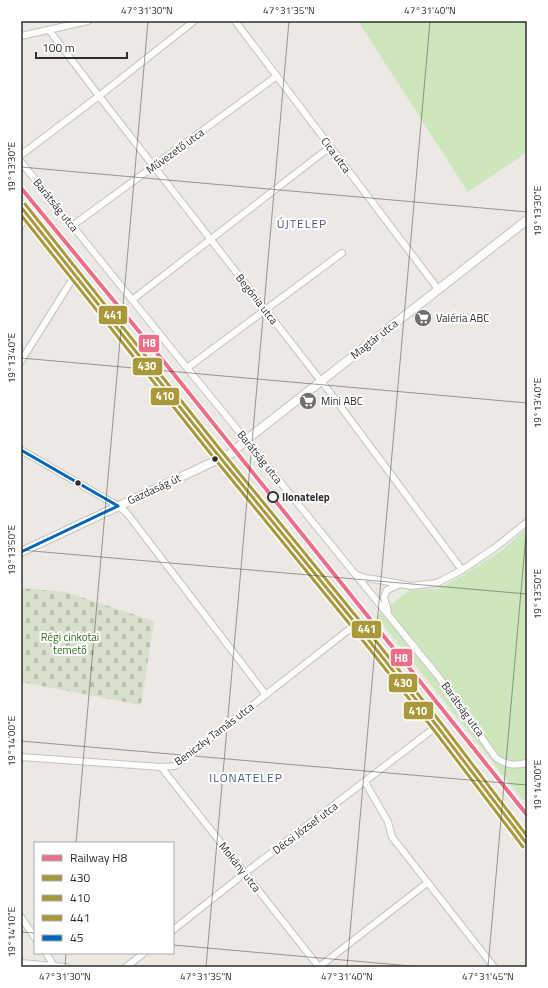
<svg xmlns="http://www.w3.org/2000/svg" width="548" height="988" viewBox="0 0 548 988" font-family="'Titillium Web',sans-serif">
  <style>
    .cemetery { fill: url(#cemetery-stones) }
    .garden { fill: #cee6be }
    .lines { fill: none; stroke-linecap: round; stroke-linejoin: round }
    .minor-casing { stroke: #c5c4c5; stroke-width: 8 }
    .tertiary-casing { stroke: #c5c4c5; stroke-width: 10 }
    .primary-casing { stroke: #c6c5c4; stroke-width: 12 }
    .minor { stroke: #fcfcfb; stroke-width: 6 }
    .tertiary { stroke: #fcfcfb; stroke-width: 8 }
    .primary { stroke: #e8e4d6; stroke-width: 10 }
    .bus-1-casing { stroke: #fff; stroke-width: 6 }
    .bus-2-casing { stroke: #fff; stroke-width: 6 }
    .bus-3-casing { stroke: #fff; stroke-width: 6 }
    .bus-4-casing { stroke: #fff; stroke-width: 6 }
    .bus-1 { stroke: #a9993b; stroke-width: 3 }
    .bus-2 { stroke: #a9993b; stroke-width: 3 }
    .bus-3 { stroke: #a9993b; stroke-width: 3 }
    .bus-4 { stroke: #0065bd; stroke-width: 3 }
    .rail-1-casing { stroke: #fff; stroke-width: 7 }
    .rail-1 { stroke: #ed6e86; stroke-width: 4 }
    .ticks { fill: none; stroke: #2e2e2e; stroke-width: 1; stroke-opacity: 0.45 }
    .bus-dot { fill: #2e2e2e; stroke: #fff; stroke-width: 1.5 }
    .stop-dot { fill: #fff; stroke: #2e2e2e; stroke-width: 2 }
    .labels { text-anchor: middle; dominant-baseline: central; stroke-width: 4; stroke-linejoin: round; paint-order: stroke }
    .street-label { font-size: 11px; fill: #2e2e2e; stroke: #fff }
    .poi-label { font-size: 11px; fill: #2e2e2e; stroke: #fff; text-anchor: start }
    .stop-label { font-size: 11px; font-weight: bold; fill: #2e2e2e; stroke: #fff; text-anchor: start }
    .park-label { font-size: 11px; fill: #2c6e1b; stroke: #fff }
    .neighbourhood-label { font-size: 12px; letter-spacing: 1px; fill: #4d5680; stroke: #fff }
    .line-badge { stroke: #fff; stroke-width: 1.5 }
    .badge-label { font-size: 11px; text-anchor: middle; font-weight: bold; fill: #fff }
    .neatline { fill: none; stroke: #2e2e2e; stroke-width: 1.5 }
    .ticks-label { font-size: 10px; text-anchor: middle; fill: #2e2e2e }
  </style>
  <defs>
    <pattern id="cemetery-stones" width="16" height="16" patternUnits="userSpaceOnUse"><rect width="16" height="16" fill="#d8e0cc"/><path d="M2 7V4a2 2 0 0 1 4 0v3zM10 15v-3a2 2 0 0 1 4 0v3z" fill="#bac0b0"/></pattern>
  </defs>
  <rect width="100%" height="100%" fill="#ece8e4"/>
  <!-- cemetery -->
  <path class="cemetery" d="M21,588L66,592L154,621L141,705L21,682Z"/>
  <!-- garden -->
  <path class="garden" d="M358,21H527V152L468,192Z
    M527,528V805L376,616L410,590L438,589L465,574L501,551Z"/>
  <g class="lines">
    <defs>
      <path id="minor" d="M235,21L438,289
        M49,30L99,96L321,381L326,387L462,570
        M21,36L88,21
        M21,155L99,96L194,21
        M21,162L187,368L246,440L438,676L496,758C508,765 513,766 527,763
        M21,225L27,215
        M72,226L277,76
        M132,300L330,147
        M21,361L75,275
        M187,368L342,253
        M21,450L118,506L126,512L266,695
        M357,575L365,578L379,580L411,586L437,583L462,570L496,547L527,522
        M388,611L384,597L387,590L400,584
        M21,757L161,767L175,766L356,624
        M161,767L319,967L427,883
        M365,782L388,822L392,837L494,967
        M21,917L35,938
        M173,930L245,873L437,726
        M46,953L54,966
        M21,963L66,967
        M126,967L144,953"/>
      <path id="tertiary" d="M21,552L232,453L246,440L527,220"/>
      <path id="primary" d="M21,207L214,450L356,624L437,726L527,844"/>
    </defs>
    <!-- minor casing -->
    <use href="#minor" class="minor-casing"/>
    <!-- tertiary casing -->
    <use href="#tertiary" class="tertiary-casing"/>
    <!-- primary casing -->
    <use href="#primary" class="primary-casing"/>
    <!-- minor -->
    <use href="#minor" class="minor"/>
    <!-- tertiary -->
    <use href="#tertiary" class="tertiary"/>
    <!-- primary -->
    <use href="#primary" class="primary"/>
    <defs>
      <path id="bus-1" d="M21,207L214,450L356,624L437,726L527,844"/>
      <path id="bus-2" d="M21,215L210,453L352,627L433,729L523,847"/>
      <path id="bus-3" d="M25,204L218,447L360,621L441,723L527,836"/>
      <path id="bus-4" d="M21,450L118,506
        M21,552L118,506"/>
    </defs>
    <!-- bus-1 casing -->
    <use href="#bus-1" class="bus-1-casing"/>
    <!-- bus-2 casing -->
    <use href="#bus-2" class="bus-2-casing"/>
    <!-- bus-3 casing -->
    <use href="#bus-3" class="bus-3-casing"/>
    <!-- bus-4 casing -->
    <use href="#bus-4" class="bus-4-casing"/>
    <!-- bus-1 -->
    <use href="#bus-1" class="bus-1"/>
    <!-- bus-2 -->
    <use href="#bus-2" class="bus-2"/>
    <!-- bus-3 -->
    <use href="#bus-3" class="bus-3"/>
    <!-- bus-4 -->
    <use href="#bus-4" class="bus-4"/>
    <defs>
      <path id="rail-1" d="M21,188L165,363L527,815"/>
    </defs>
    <!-- rail-1 casing -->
    <use href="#rail-1" class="rail-1-casing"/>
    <!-- rail-1 -->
    <use href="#rail-1" class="rail-1"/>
  </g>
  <!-- ticks -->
  <path class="ticks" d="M21,167L527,212M21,358L527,403M21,550L527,594M21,741L527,785M76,843L148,21M21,932L35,933M173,945L422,967M65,967L66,953M206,967L289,21M347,967L430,21M488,967L527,523"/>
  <!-- icons -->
  <defs>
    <symbol id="supermarket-disc" viewBox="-11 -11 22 22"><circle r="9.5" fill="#706f6e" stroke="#fff"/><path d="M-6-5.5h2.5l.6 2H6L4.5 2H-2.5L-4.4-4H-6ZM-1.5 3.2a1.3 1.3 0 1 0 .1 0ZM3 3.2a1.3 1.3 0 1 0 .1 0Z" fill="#fff"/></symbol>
  </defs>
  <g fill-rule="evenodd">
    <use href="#supermarket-disc" x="413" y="308" width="20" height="20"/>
    <use href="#supermarket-disc" x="298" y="391" width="20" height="20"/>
  </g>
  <!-- markers -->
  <g class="bus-dot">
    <circle cx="215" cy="459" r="3.5"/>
    <circle cx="78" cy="483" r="3.5"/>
  </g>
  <circle class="stop-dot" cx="273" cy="497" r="5"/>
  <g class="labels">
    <!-- street labels -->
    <g class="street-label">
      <text transform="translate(175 151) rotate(-36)">Művezető utca</text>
      <text transform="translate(336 155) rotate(53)">Cica utca</text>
      <text transform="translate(56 205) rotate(51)">Barátság utca</text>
      <text transform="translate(257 299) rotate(52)">Begónia utca</text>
      <text transform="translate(374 339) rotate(-38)">Magtár utca</text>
      <text transform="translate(260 457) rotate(51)">Barátság utca</text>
      <text transform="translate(154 489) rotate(-25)">Gazdaság út</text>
      <text transform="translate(463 709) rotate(54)">Barátság utca</text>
      <text transform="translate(214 734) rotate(-37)">Beniczky Tamás utca</text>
      <text transform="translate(305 828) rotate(-37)">Décsi József utca</text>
      <text transform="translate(240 867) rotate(52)">Mokány utca</text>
    </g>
    <!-- poi labels -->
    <g class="poi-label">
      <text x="436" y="318">Valéria ABC</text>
      <text x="321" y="401">Mini ABC</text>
    </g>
    <!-- stop labels -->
    <g class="stop-label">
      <text x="282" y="497">Ilonatelep</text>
    </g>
    <!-- park labels -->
    <g class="park-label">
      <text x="70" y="637">Régi cinkotai<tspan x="70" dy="13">temető</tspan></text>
    </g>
    <!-- neighbourhood labels -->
    <g class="neighbourhood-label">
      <text x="302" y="223">ÚJTELEP</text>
      <text x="246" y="777">ILONATELEP</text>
    </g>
  </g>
  <g class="line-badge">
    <rect x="98" y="305" width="30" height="20" rx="4" fill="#a9993b"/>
    <rect x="138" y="334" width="22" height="19" rx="4" fill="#ed6e86"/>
    <rect x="132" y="357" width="31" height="19" rx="4" fill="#a9993b"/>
    <rect x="150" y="387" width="30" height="19" rx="4" fill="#a9993b"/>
    <rect x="351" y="620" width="31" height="19" rx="4" fill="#a9993b"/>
    <rect x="390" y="648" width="23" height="19" rx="4" fill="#ed6e86"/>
    <rect x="388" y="673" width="30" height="20" rx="4" fill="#a9993b"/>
    <rect x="403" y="701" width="31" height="19" rx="4" fill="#a9993b"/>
  </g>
  <g class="badge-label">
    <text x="113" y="319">441</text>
    <text x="149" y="347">H8</text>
    <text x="147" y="370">430</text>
    <text x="165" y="400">410</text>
    <text x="367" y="633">441</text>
    <text x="401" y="662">H8</text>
    <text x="403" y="687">430</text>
    <text x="418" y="715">410</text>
  </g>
  <!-- border -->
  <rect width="548" height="988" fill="none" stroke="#ffffff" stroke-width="44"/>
  <!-- legend -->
  <rect x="34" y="842" width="140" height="112" fill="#ffffff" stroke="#ababab"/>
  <rect x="42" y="855" width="20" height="6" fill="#ed6e86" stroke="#ababab"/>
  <text x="70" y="862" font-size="12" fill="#2e2e2e">Railway H8</text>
  <rect x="42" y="875" width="20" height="6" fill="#a9993b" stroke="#ababab"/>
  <text x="70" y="882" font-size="12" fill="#2e2e2e">430</text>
  <rect x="42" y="895" width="20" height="6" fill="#a9993b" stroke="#ababab"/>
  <text x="70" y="902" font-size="12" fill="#2e2e2e">410</text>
  <rect x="42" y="915" width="20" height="6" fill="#a9993b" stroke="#ababab"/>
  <text x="70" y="922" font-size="12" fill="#2e2e2e">441</text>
  <rect x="42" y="935" width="20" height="6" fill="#0065bd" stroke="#ababab"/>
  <text x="70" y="942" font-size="12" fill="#2e2e2e">45</text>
  <!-- scale -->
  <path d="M36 52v6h91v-6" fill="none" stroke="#2e2e2e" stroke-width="2"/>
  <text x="42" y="52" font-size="12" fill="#2e2e2e" stroke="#ffffff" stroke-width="3" paint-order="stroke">100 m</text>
  <rect x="22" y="22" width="504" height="944" class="neatline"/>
  <g class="ticks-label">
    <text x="147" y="14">47°31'30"N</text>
    <text x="289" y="14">47°31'35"N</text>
    <text x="430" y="14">47°31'40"N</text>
    <text transform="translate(11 167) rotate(-90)" y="4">19°13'30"E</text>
    <text transform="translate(537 211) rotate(-90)" y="4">19°13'30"E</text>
    <text transform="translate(11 358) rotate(-90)" y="4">19°13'40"E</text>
    <text transform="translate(537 403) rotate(-90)" y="4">19°13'40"E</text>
    <text transform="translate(11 550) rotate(-90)" y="4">19°13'50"E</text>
    <text transform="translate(537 594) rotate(-90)" y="4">19°13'50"E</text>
    <text transform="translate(11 741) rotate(-90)" y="4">19°14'00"E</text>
    <text transform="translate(537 785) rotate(-90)" y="4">19°14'00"E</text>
    <text transform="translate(11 932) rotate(-90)" y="4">19°14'10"E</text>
    <text x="65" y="980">47°31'30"N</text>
    <text x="206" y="980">47°31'35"N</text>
    <text x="347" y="980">47°31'40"N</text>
    <text x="488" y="980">47°31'45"N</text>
  </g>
</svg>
